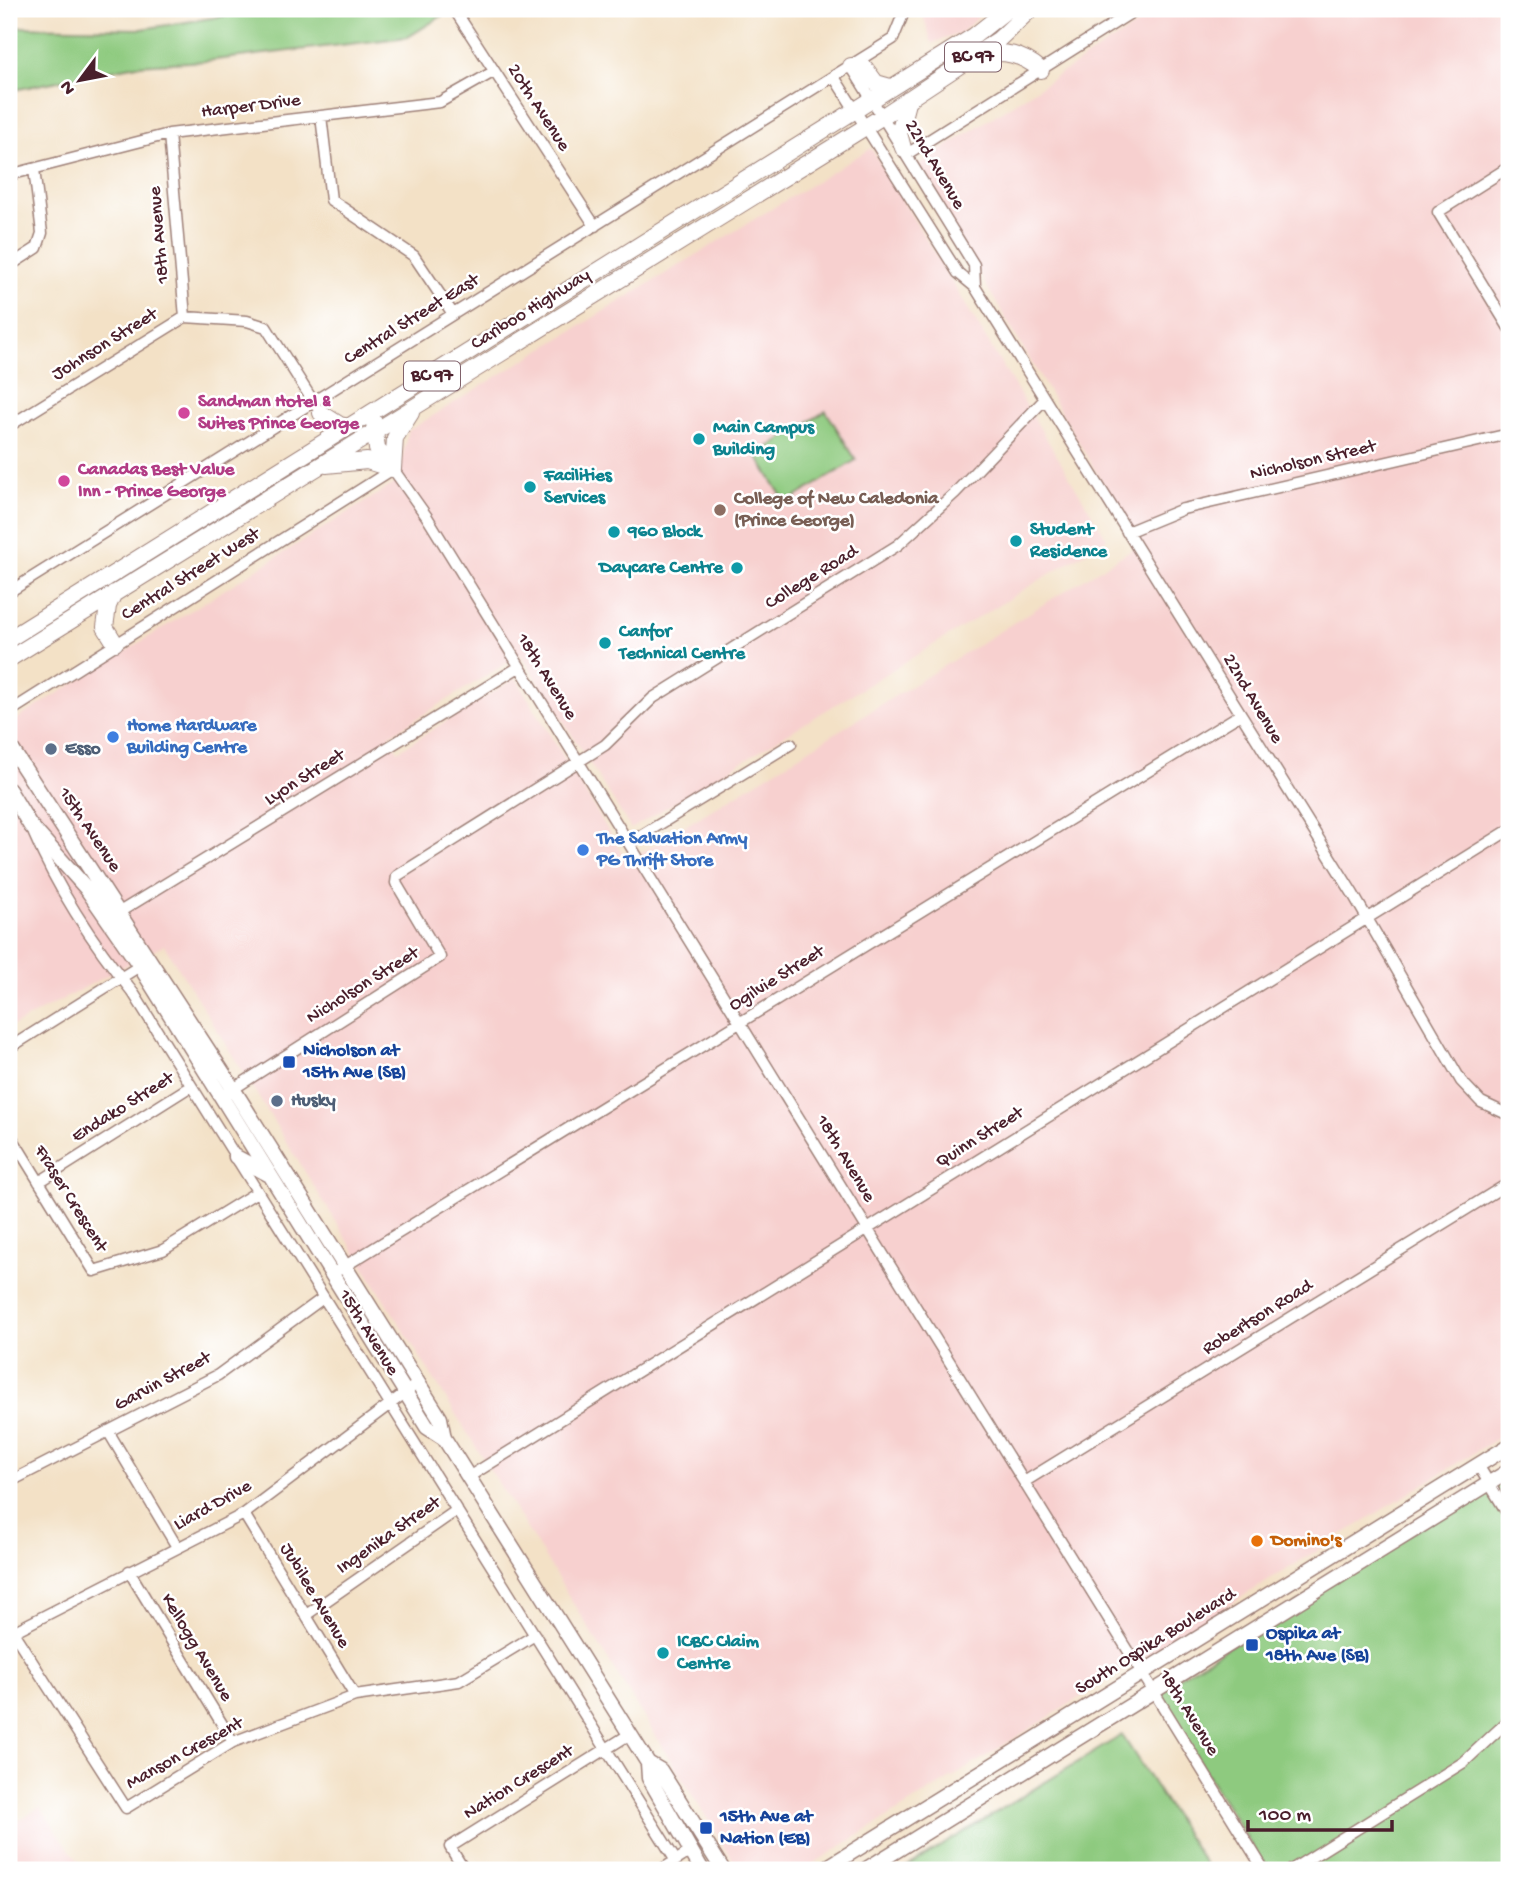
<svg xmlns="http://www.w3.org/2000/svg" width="1518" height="1879" viewBox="0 0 1518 1879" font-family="'Gochi Hand',sans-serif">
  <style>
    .built { fill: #f7d0cf }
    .green { fill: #8eca7f; stroke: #6c7455; stroke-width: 2 }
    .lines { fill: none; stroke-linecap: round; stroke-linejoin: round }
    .minor-casing { stroke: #9e8078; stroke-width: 13 }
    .major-casing { stroke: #9e8078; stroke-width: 17 }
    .highway-casing { stroke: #9e8078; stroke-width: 18 }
    .minor { stroke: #fff; stroke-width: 10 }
    .major { stroke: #fff; stroke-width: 14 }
    .highway { stroke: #fff; stroke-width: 16 }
    .hotel-dot { fill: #d1479c; stroke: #fff; stroke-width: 2.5 }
    .culture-dot { fill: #0f9aa8; stroke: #fff; stroke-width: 2.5 }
    .education-dot { fill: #8d6e63; stroke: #fff; stroke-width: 2.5 }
    .shop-dot { fill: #3f7fe0; stroke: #fff; stroke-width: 2.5 }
    .service-dot { fill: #5c6f8a; stroke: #fff; stroke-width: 2.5 }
    .transit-dot { fill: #1a4fb4; stroke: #fff; stroke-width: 2.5 }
    .food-dot { fill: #e8710a; stroke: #fff; stroke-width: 2.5 }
    .labels { text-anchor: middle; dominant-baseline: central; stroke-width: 5; stroke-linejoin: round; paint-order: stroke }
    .shield { fill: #fff; stroke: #80626b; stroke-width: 2 }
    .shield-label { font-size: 18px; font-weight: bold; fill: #4a1f2b }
    .street-label { font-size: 19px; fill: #4a1f2b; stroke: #fff }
    .hotel-label { font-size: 19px; font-weight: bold; fill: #b23c85; stroke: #fff; text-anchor: start }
    .culture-label { font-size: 19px; font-weight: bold; fill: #0d838f; stroke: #fff; text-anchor: start }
    .education-label { font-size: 19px; font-weight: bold; fill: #785e54; stroke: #fff; text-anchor: start }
    .shop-label { font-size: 19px; font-weight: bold; fill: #366cbe; stroke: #fff; text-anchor: start }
    .service-label { font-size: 19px; font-weight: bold; fill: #4e5e75; stroke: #fff; text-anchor: start }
    .transit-label { font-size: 19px; font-weight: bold; fill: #164399; stroke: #fff; text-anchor: start }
    .food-label { font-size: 19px; font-weight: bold; fill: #c56008; stroke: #fff; text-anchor: start }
  </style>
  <rect width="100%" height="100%" fill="#fff"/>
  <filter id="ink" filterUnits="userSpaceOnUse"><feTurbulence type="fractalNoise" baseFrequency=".0143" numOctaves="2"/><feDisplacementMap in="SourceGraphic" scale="14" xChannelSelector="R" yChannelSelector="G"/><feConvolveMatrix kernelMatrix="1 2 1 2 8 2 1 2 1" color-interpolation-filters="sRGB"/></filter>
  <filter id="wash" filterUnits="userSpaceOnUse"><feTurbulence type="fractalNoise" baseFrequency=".00686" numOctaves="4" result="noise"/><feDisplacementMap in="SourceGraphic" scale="28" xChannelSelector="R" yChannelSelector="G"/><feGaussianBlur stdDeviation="1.57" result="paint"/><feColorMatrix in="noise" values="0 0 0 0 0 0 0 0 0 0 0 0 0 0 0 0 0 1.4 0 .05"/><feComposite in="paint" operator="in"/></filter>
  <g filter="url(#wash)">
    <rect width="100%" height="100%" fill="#f3e1c6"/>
    <!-- built -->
    <path class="built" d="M921,9H987L960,34L932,43Z
      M1149,9H1509V1431L803,1870H739L164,945L9,1028V724L397,482L408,431L871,148L1107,539L631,829L521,654L389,736L398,751L516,678L627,862L1139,545L916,166L1151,16Z
      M40,1807L84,1870H9V1827Z"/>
    <!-- green -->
    <path class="green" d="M235,9H442L445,14L408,37L206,61L137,65L9,91V27L142,29L224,16Z
      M826,411L856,460L786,503L756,455Z
      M1509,1472V1870H1267L1155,1692Z
      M1122,1735L1209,1870H902Z"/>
  </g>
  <g filter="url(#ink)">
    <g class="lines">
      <defs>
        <path id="minor" d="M454,9L595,226
          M851,66L974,265L975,287
          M834,77L958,273L975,287L1353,894L1461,1081L1481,1102L1509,1115
          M321,116L331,200L414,256L453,314
          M169,134L185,317
          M907,154L1137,9
          M1509,167L1438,212L1509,328
          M9,175L169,134L440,102L493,72
          M9,266L37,248L42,233L34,169
          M185,317L247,321L266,327L316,406
          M9,426L185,317
          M1127,532L1183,509L1509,434
          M9,592L893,39L902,17V9
          M9,712L393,469L427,517L1264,1870
          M34,834C58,890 96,947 134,994L676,1861
          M629,843L791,744
          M113,916L519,667
          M9,1048L146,962
          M227,1093L440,957L396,883L397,876L605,745L653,698L898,545L955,493L1045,399
          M9,1133L94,1271L163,1250L257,1192
          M39,1182L191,1086
          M332,1274L1241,714
          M108,1431L177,1547
          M1478,1465L1509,1516
          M470,1476L1509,830
          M9,1482L218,1375L323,1298
          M1024,1482L1509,1183
          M244,1514L355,1696
          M129,1571L233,1742
          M306,1615L457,1510
          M13,1632L126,1808L233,1742L355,1696L459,1681L535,1635
          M9,1634L244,1514L418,1383
          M464,1870L450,1847L630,1734
          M661,1870L691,1851
          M1291,1870L1464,1762L1509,1720"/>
        <path id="major" d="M9,745L225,1076L440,1418L444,1438L648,1763L649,1778L702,1870
          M9,790L30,825L86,888L140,966L427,1427L444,1438
          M236,1157L268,1174
          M648,1763L660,1770L723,1870
          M823,1870L1509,1446
          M865,1870L1509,1471"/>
        <path id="highway" d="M979,55C1004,50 1022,54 1041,70
          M851,66L865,68L876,83L890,87
          M903,148L899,133L908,99
          M321,413L340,425L349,427
          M374,422L377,449L392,468
          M326,465L367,461L393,469
          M393,469L395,438L411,413
          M114,593L108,606L105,627L115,643
          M9,639L974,36L1008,9
          M9,659L883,116L998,40L1031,9"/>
      </defs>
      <!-- minor casing -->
      <use href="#minor" class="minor-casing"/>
      <!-- major casing -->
      <use href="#major" class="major-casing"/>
      <!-- highway casing -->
      <use href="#highway" class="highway-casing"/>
      <!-- minor -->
      <use href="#minor" class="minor"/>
      <!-- major -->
      <use href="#major" class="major"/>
      <!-- highway -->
      <use href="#highway" class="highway"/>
    </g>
  </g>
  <!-- markers -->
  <g class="hotel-dot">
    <circle cx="184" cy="413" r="7"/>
    <circle cx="64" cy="481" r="7"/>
  </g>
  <g class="culture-dot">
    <circle cx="699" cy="439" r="7"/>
    <circle cx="530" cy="487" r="7"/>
    <circle cx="614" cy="532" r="7"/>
    <circle cx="1016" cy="541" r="7"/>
    <circle cx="737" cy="568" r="7"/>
    <circle cx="605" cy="643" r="7"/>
    <circle cx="663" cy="1653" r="7"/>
  </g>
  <circle class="education-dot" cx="720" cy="510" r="7"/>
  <g class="shop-dot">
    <circle cx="113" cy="737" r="7"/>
    <circle cx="583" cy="850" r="7"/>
  </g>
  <g class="service-dot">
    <circle cx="51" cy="749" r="7"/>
    <circle cx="277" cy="1101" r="7"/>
  </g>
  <g class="transit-dot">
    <rect x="282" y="1055" width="14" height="14" rx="3.5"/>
    <rect x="1245" y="1638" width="14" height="14" rx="3.5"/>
    <rect x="699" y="1821" width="14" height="14" rx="3.5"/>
  </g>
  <circle class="food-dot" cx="1257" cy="1541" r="7"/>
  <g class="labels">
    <!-- shield labels -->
    <g class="shield">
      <rect x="945" y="42.5" width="56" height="29" rx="5"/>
      <rect x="404" y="361.5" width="56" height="29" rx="5"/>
    </g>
    <g class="shield-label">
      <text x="973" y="57">BC 97</text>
      <text x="432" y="376">BC 97</text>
    </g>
    <!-- street labels -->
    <g class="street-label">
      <text transform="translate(251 107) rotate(-7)">Harper Drive</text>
      <text transform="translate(538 108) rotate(57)">20th Avenue</text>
      <text transform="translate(934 165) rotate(59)">22nd Avenue</text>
      <text transform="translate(160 235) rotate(-95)">18th Avenue</text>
      <text transform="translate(531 310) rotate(-32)">Cariboo Highway</text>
      <text transform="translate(412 320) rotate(-32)">Central Street East</text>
      <text transform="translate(105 345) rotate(-32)">Johnson Street</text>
      <text transform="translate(1313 461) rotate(-13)">Nicholson Street</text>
      <text transform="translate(191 575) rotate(-32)">Central Street West</text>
      <text transform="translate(812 578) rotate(-32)">College Road</text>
      <text transform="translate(546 677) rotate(58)">18th Avenue</text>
      <text transform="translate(1252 699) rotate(59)">22nd Avenue</text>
      <text transform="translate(305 778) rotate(-32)">Lyon Street</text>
      <text transform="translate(89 830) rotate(56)">15th Avenue</text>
      <text transform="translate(777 979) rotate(-32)">Ogilvie Street</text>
      <text transform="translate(363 986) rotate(-32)">Nicholson Street</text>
      <text transform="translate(123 1108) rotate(-32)">Endako Street</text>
      <text transform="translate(980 1138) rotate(-32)">Quinn Street</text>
      <text transform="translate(845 1159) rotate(59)">18th Avenue</text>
      <text transform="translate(70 1199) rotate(58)">Fraser Crescent</text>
      <text transform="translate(1258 1318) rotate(-32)">Robertson Road</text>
      <text transform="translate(368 1333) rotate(58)">15th Avenue</text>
      <text transform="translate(163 1382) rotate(-28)">Garvin Street</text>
      <text transform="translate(213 1506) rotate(-29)">Liard Drive</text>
      <text transform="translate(389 1536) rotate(-35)">Ingenika Street</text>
      <text transform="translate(314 1596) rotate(59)">Jubilee Avenue</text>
      <text transform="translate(1156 1642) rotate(-32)">South Ospika Boulevard</text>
      <text transform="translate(196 1648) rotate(59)">Kellogg Avenue</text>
      <text transform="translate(1188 1713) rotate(58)">18th Avenue</text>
      <text transform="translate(185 1754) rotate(-29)">Manson Crescent</text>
      <text transform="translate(519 1783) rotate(-32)">Nation Crescent</text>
    </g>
    <!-- hotel labels -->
    <g class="hotel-label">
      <text x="198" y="402">Sandman Hotel &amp;<tspan x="198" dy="22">Suites Prince George</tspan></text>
      <text x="78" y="470">Canadas Best Value<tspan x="78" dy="22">Inn - Prince George</tspan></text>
    </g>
    <!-- culture labels -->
    <g class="culture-label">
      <text x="713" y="428">Main Campus<tspan x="713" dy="22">Building</tspan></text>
      <text x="544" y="476">Facilities<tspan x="544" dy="22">Services</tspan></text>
      <text x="1030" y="530">Student<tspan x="1030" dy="22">Residence</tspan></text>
      <text x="628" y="532">960 Block</text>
      <text x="723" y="568" text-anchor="end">Daycare Centre</text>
      <text x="619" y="632">Canfor<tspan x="619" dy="22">Technical Centre</tspan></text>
      <text x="677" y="1642">ICBC Claim<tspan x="677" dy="22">Centre</tspan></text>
    </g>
    <!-- education labels -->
    <g class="education-label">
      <text x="734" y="499">College of New Caledonia<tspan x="734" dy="22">(Prince George)</tspan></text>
    </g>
    <!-- shop labels -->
    <g class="shop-label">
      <text x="127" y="726">Home Hardware<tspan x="127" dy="22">Building Centre</tspan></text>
      <text x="597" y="839">The Salvation Army<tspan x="597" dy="22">PG Thrift Store</tspan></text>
    </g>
    <!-- service labels -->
    <g class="service-label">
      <text x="65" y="749">Esso</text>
      <text x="291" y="1101">Husky</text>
    </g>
    <!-- transit labels -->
    <g class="transit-label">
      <text x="303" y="1051">Nicholson at<tspan x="303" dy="22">15th Ave (SB)</tspan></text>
      <text x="1266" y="1634">Ospika at<tspan x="1266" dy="22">18th Ave (SB)</tspan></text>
      <text x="720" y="1817">15th Ave at<tspan x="720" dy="22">Nation (EB)</tspan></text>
    </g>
    <!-- food labels -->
    <g class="food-label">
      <text x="1271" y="1541">Domino's</text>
    </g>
  </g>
  <!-- margin -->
  <rect width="1518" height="1879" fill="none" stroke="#fff" stroke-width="35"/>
  <!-- north arrow -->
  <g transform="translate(80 80) rotate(238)" stroke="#ffffff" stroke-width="5" paint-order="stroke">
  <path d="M0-5L12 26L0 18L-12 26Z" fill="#4a1f2b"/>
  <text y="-10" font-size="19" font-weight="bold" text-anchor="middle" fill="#4a1f2b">N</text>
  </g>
  <!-- scale -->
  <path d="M1248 1820v10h144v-10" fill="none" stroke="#4a1f2b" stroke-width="3.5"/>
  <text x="1259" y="1820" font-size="21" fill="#4a1f2b" stroke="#ffffff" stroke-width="5" paint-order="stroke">100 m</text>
</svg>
